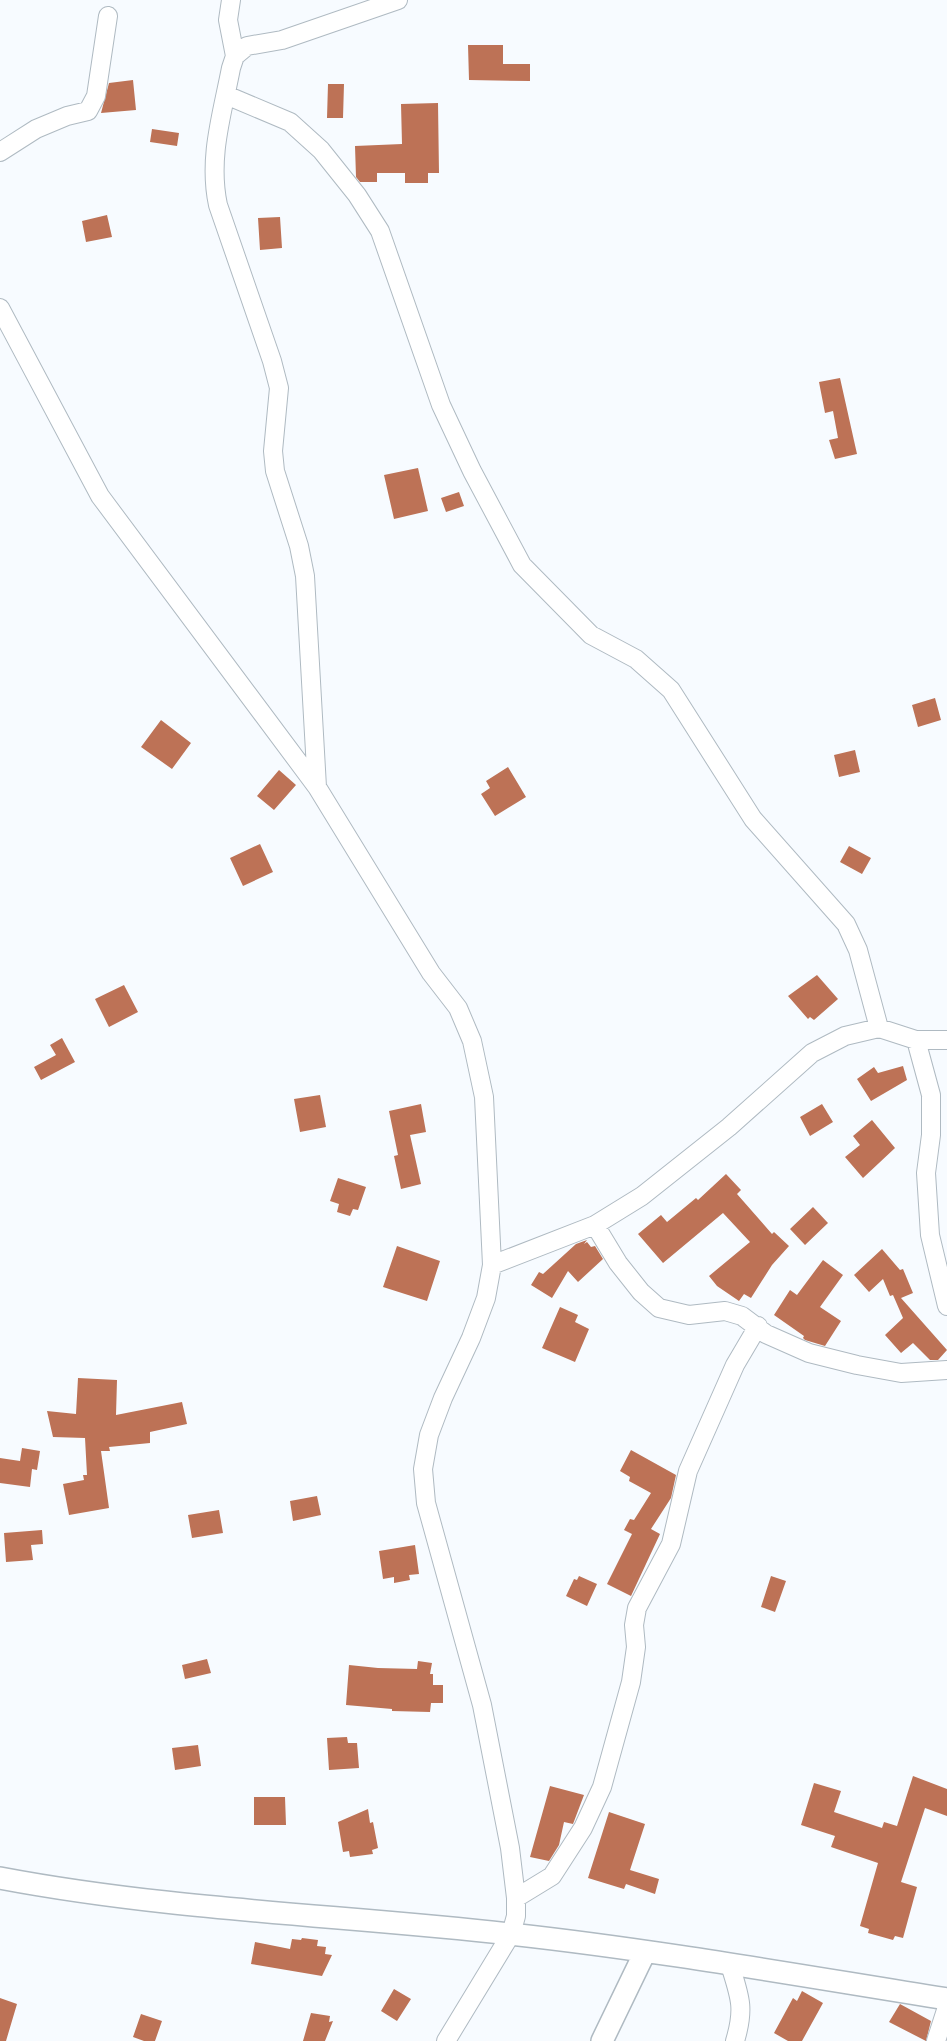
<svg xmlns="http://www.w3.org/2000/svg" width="947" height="2041" viewBox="0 0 947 2041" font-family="Arial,sans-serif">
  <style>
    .building { fill: #bd7256 }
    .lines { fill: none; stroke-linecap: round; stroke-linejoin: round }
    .minor-casing { stroke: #afbac2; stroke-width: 20 }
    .tertiary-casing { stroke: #afbac2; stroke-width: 24 }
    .minor { stroke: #fff; stroke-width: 18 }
    .tertiary { stroke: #fff; stroke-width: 21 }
  </style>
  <rect width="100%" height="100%" fill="#f7fbff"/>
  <!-- building -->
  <path class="building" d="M468,45H503V64H530V81L469,80Z
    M133,80L136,110L101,113L109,83Z
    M328,84H344L343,118H327Z
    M438,103L439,173H428V183H405V173H377V182H360L356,177L355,146L402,144L401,104Z
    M152,129L179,133L177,146L150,142Z
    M107,215L112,237L86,242L82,221Z
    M280,217L282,248L260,250L258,218Z
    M840,378L857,454L835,459L829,440L838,438L833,411L825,413L819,382Z
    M418,468L428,511L394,519L384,475Z
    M459,492L464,506L446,512L441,498Z
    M935,698L941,720L918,727L912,705Z
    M161,720L191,743L172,769L141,747Z
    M855,750L860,772L839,777L834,755Z
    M508,767L526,797L495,816L481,794L490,788L486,781Z
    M279,770L296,785L274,810L257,796Z
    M260,844L273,872L243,886L230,858Z
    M849,846L871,858L862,874L840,862Z
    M817,975L838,999L814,1020L810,1017L808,1019L788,996Z
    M124,985L138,1012L109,1027L95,999Z
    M62,1038L75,1062L41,1080L34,1067L56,1055L50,1045Z
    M903,1066L907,1080L871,1101L857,1079L874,1067L878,1073Z
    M320,1095L326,1127L300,1132L294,1099Z
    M421,1104L426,1132L410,1135L421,1184L401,1189L394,1156L398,1155L389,1111Z
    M822,1104L833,1122L810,1136L800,1117Z
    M872,1120L895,1148L863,1178L845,1157L860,1145L853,1136Z
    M726,1174L741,1190L737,1194L772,1234L774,1232L789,1246L772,1265L751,1298L744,1294L739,1301L717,1286L709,1276L750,1242L723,1213L663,1263L638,1234L661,1215L667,1222L696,1198L698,1200Z
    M338,1178L366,1187L358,1210L353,1209L350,1216L337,1212L339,1204L330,1201Z
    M813,1207L828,1223L805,1245L790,1229Z
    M587,1240L584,1244L587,1242L591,1247L595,1246L603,1259L578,1282L568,1271L552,1298L531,1285L539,1272L543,1274L576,1244Z
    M397,1246L440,1261L427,1301L383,1287Z
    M882,1249L900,1270L903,1269L913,1293L901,1298L947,1350L938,1360H930L913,1343L901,1353L885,1335L903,1318L893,1295L890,1296L883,1279L869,1292L854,1275Z
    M823,1260L843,1275L820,1307L841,1321L825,1346L805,1340L803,1338L804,1336L774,1315L790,1290L797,1295Z
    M560,1307L578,1315L575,1322L589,1329L575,1362L542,1348Z
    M78,1378L117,1380L116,1415L182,1402L187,1424L150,1432V1443L109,1447L110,1451H101L109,1508L69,1515L63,1484L84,1480L83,1475H87L85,1438L53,1437L47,1411L76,1414Z
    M22,1448L40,1451L37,1470L32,1469L30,1487L0,1483V1458L20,1461Z
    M631,1450L676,1475L671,1498L651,1529L660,1534L631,1596L607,1584L632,1534L624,1530L630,1519L634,1520L651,1493L629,1481L630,1477L620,1471Z
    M317,1496L321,1515L293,1521L290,1501Z
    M219,1510L223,1533L192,1538L188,1515Z
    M42,1530L43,1544L31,1545L33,1560L6,1562L4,1533Z
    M415,1545L419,1574L409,1575L410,1580L394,1583V1577L383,1579L379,1551Z
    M579,1576L597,1584L587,1606L566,1596L574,1579L577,1580Z
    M771,1576L786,1581L775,1612L761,1607Z
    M207,1659L211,1673L185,1679L182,1665Z
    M418,1661L432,1663L430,1674H433V1685H443V1703H431L430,1712L392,1711V1709L346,1705L349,1665L378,1668L417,1669Z
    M347,1737L348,1743H357L359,1768L329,1770L327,1738Z
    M198,1745L201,1766L175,1770L172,1748Z
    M913,1776L947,1789V1816L925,1808L901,1882L917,1887L903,1938L895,1936L893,1940L868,1933L869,1929L860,1926L878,1863L831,1847L835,1836L801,1825L814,1783L841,1791L834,1812L882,1828L884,1822L897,1826Z
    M550,1786L584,1795L573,1824L564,1822L559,1845L549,1861L530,1857Z
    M254,1797H285L286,1825H254Z
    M368,1809L370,1823L373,1822L378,1848L372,1850L373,1854L350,1857L349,1851L343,1852L338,1822Z
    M609,1812L645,1824L630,1870L659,1879L655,1894L626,1884L624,1889L588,1878Z
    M302,1938L318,1940L317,1946L326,1947L325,1954L332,1955L322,1976L251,1964L255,1942L290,1949L292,1939L301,1940Z
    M394,1989L411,1999L397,2021L381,2011Z
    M802,1991L823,2003L802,2041H788L774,2033L793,1998L797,2001Z
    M0,1998L17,2004L6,2041H0Z
    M900,2004L931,2021L926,2041L889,2022Z
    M311,2013L330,2016L329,2022L333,2021L325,2041H303Z
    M141,2014L162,2021L155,2041H144L133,2037Z"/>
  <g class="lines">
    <defs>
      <path id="minor" d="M231,0L228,20L235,56
        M226,95L290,122L321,150L357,195L380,231L441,405L472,471L522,565L591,635L636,659L671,690L753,819L846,924L858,950L879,1028
        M0,152L36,129L67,116L88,111L96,96L108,16
        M0,308L100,496L317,787L431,973L458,1008L472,1041L484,1097L492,1265L486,1298L471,1338L443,1398L429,1435L423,1469L426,1503L482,1705L510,1848L516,1898V1916L511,1934L446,2041
        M317,787L305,576L299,546L275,471L273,451L279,388L272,361L218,205C208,158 222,115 231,68L235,56L247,46L282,40L398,0
        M916,1040L931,1095V1135L926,1173L930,1235L947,1306
        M595,1225L618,1263L641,1292L659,1308L689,1315L725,1311L742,1316L766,1334L809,1353L857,1365L901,1373L947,1370
        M492,1265L595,1225L642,1196L729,1127L812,1053L845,1036L879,1028L916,1040H947
        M516,1898L552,1876L583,1828L602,1787L631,1682L636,1647L634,1625L637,1608L671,1544L688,1471L735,1365L758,1326
        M730,1965C740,1997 745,2008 735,2041
        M936,2041L947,2007"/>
      <path id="tertiary" d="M0,1878C169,1910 340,1915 510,1934C656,1950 802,1976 947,1999
        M602,2041L645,1952"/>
    </defs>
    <!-- minor casing -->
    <use href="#minor" class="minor-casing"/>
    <!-- tertiary casing -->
    <use href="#tertiary" class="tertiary-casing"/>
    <!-- minor -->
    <use href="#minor" class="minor"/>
    <!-- tertiary -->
    <use href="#tertiary" class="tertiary"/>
  </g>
</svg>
